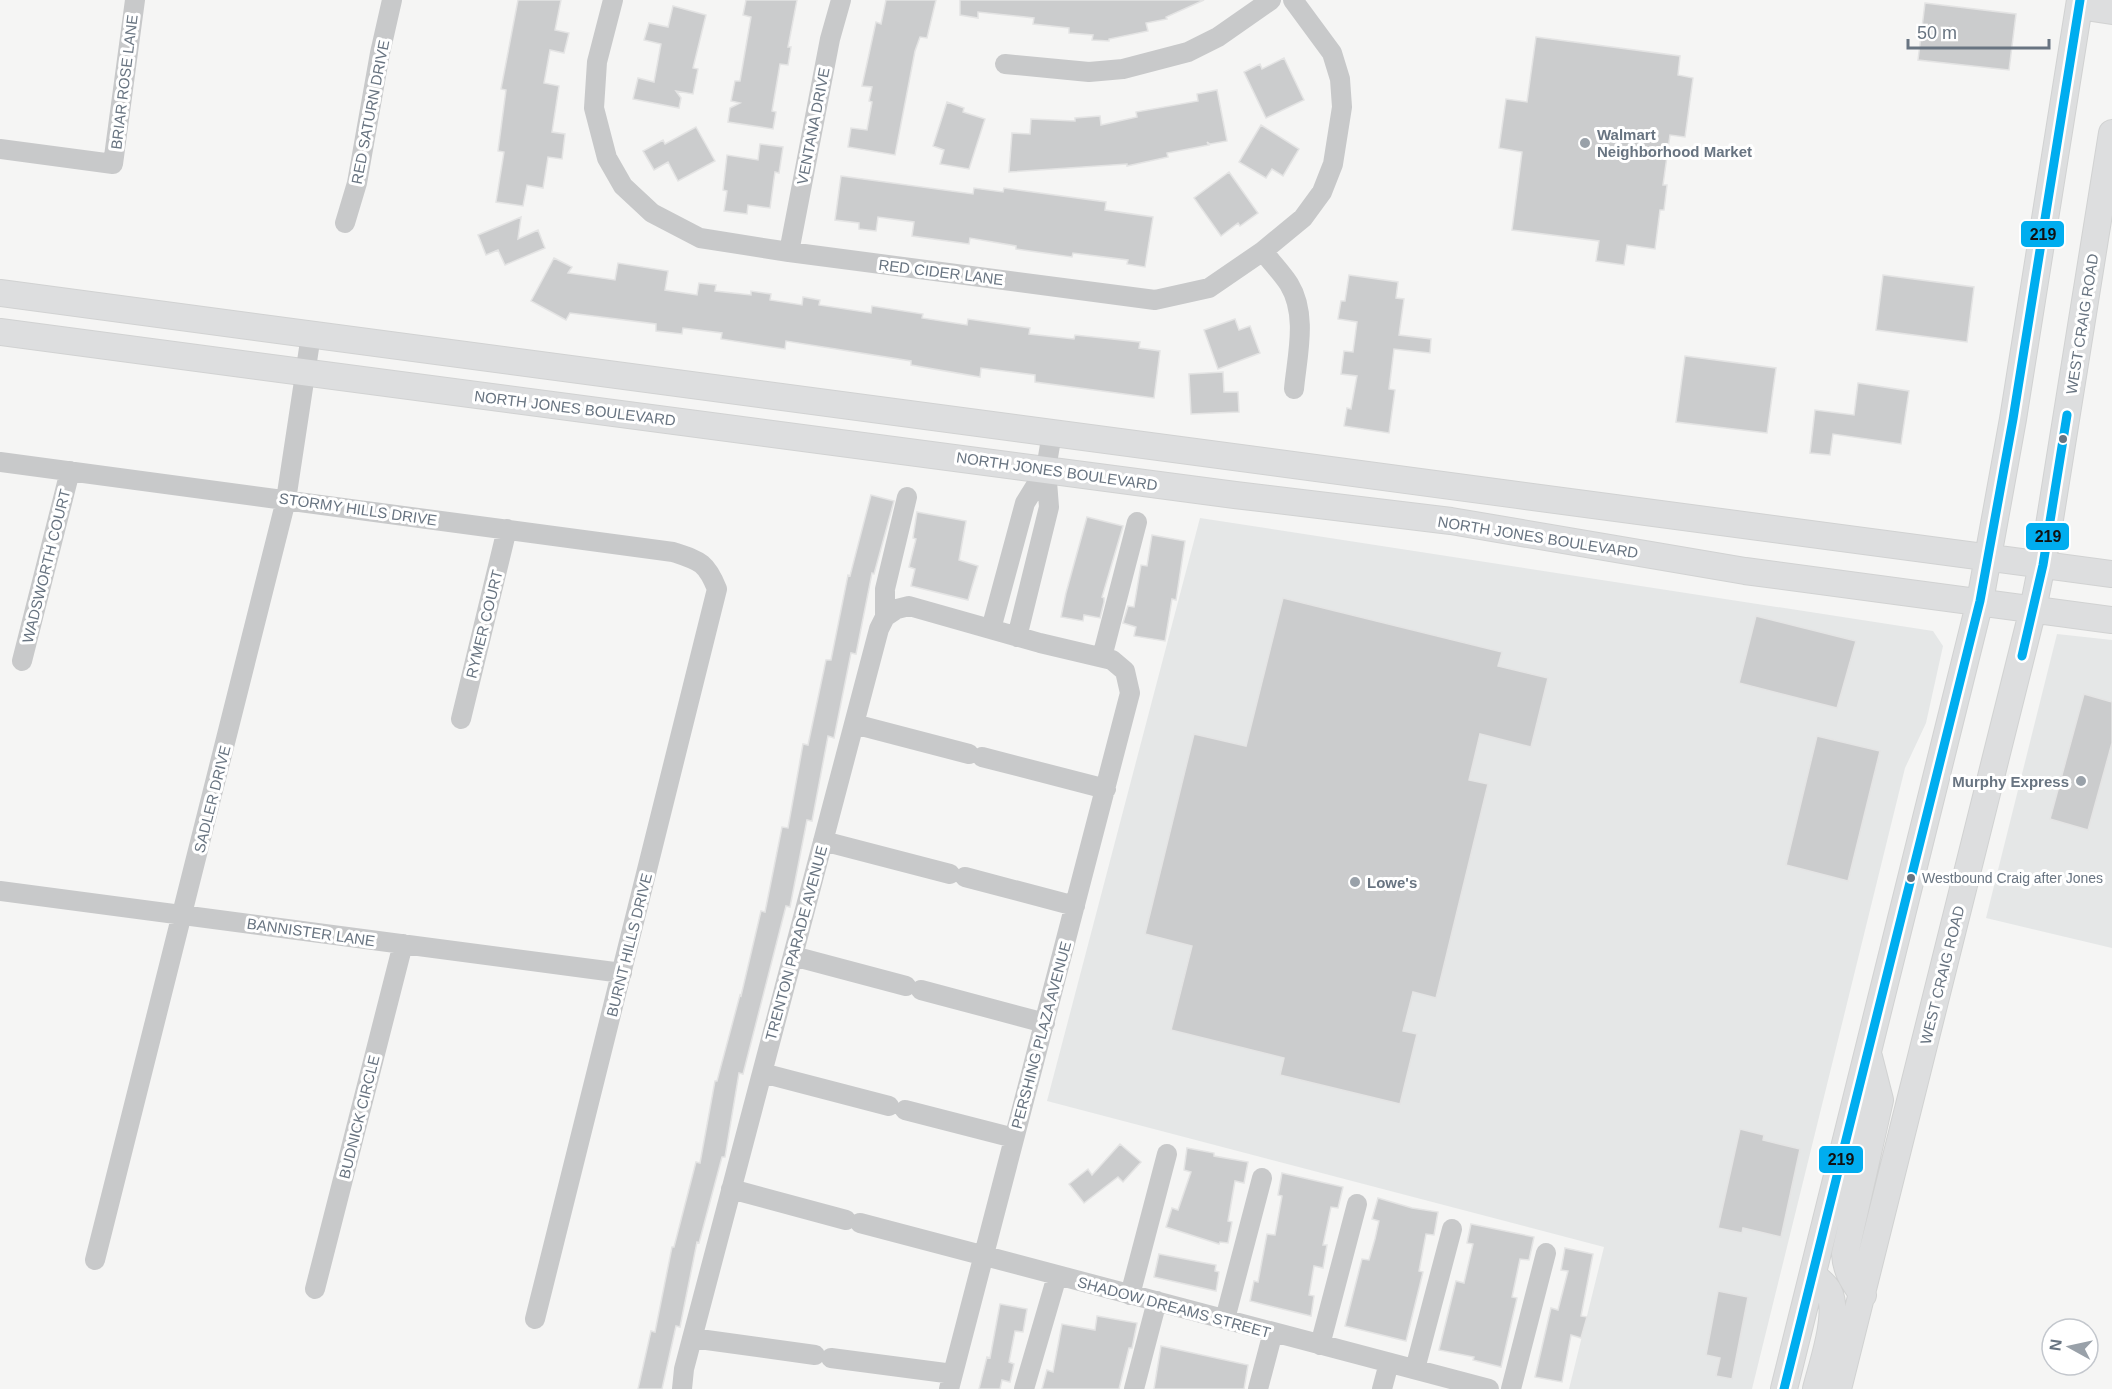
<svg xmlns="http://www.w3.org/2000/svg" width="2112" height="1389" viewBox="0 0 2112 1389" font-family="Arial,sans-serif">
  <style>
    .built { fill: #e5e7e7 }
    .building { fill: #cbcccd; stroke: #e4e4e4; stroke-width: 1.5 }
    .lines { fill: none; stroke-linecap: round; stroke-linejoin: round }
    .major-casing { stroke: #d1d2d2; stroke-width: 28 }
    .minor { stroke: #c8c9ca; stroke-width: 20 }
    .major { stroke: #dddedf; stroke-width: 26 }
    .bus-1-casing { stroke: #fff; stroke-width: 14 }
    .bus-1 { stroke: #00adef; stroke-width: 9 }
    .poi-dot { fill: #99a1a9; stroke: #fff; stroke-width: 2 }
    .bus-dot { fill: #687481; stroke: #fff; stroke-width: 2 }
    .labels { text-anchor: middle; dominant-baseline: central; stroke-width: 6; stroke-linejoin: round; paint-order: stroke }
    .bus-label { font-size: 14px; fill: #687481; stroke: #fff; text-anchor: start }
    .street-label { font-size: 15px; fill: #687481; stroke: #fff }
    .poi-label { font-size: 15px; font-weight: bold; fill: #687481; stroke: #fff; text-anchor: start }
    .line-badge { stroke: #fff; stroke-width: 2 }
    .pale-badge-label { font-size: 16px; text-anchor: middle; font-weight: bold; fill: #111 }
  </style>
  <rect width="100%" height="100%" fill="#f5f5f4"/>
  <!-- built -->
  <path class="built" d="M1200,518L1933,631L1943,646L1926,723L1905,768L1752,1389H1569L1604,1247L1047,1101Z
    M2057,634L2112,640V948L1986,918Z"/>
  <!-- building -->
  <path class="building" d="M518,0H561L555,30L569,33L564,53L550,50L544,83L559,86L552,132L565,134L562,159L548,157L543,188L527,185L523,206L496,202L504,152L498,151L506,90L501,89Z
    M746,0H797L788,47H791L788,65L780,64L772,111L776,112L773,129L728,122L730,108L740,103L731,101L735,81H740L751,17L743,15Z
    M886,0H936L927,38L920,37L915,51L895,155L848,147L851,128L867,130L872,102L869,101L872,87L862,86L876,22L881,24Z
    M960,0H1204L1166,17L1167,19L1146,23L1148,31L1109,39V41L1092,40L1093,35L1069,33V28L1033,24L1034,18L978,12V18L960,15Z
    M1925,3L2016,14L2009,70L1918,60Z
    M673,6L706,15L693,68L698,69L693,94L676,91L681,98L679,108L633,99L638,78L654,82L661,44L644,40L649,23L668,27Z
    M1536,37L1680,56L1678,75L1693,78L1685,137L1670,135L1663,185H1667L1664,210H1660L1655,249L1627,245L1624,265L1596,261L1599,241L1512,230L1522,152L1499,148L1506,99L1527,102Z
    M1284,58L1304,100L1266,118L1244,72L1260,64L1262,69Z
    M1217,90L1227,141L1210,144L1207,142L1209,145L1167,153L1168,157L1127,166V164L1009,172L1012,133L1030,134L1031,119L1075,121V118L1100,116L1101,125L1137,117L1136,112L1198,101L1197,94Z
    M947,102L964,108L963,112L985,119L969,169L940,164L944,150L933,146Z
    M1261,125L1299,149L1283,176L1272,169L1266,178L1239,162Z
    M696,127L715,161L678,181L668,162L654,170L643,151L663,140L665,144Z
    M760,144L783,147L779,173L775,172L770,208L748,205L747,214L724,211L727,191L723,190L727,155L758,160Z
    M1229,172L1258,213L1240,226L1238,223L1221,236L1194,198Z
    M841,176L973,194L974,188L1003,192L1004,188L1106,202L1105,210L1153,217L1145,267L1127,264L1128,260L1073,253L1072,257L1016,249V246L970,238L969,244L912,236L914,222L878,217L876,231L859,229V223L835,220Z
    M521,217L518,239L538,230L545,248L505,265L498,250L486,255L478,235Z
    M554,258L572,267L568,273L615,280L618,263L668,271L665,290L697,295L699,283L716,285L715,291L751,295V291L771,294L770,300L802,305L803,297L820,300L819,305L871,313L872,306L923,314L922,318L967,325L968,319L1030,328L1029,334L1074,339L1075,335L1140,342L1139,348L1160,351L1154,398L1035,382V375L981,368L980,377L911,365V361L786,341L785,349L721,339L722,333L683,328L682,334L656,331V324L570,313L566,320L531,301Z
    M1349,275L1398,282L1396,298L1404,299L1399,335L1431,339L1430,353L1394,349L1389,389L1395,390L1389,433L1344,426L1347,408L1351,409L1357,376L1341,374L1344,351L1353,352L1357,322L1338,319L1341,301H1345Z
    M1883,275L1974,287L1967,342L1876,330Z
    M1235,319L1239,330L1250,326L1260,353L1218,369L1204,330Z
    M1685,356L1776,368L1767,433L1676,422Z
    M1223,372L1224,392H1238L1239,412L1191,414L1189,374Z
    M1858,383L1909,391L1901,444L1833,434L1830,455L1810,453L1815,410L1854,415Z
    M871,495L894,501L874,574L872,573L856,654L851,653L834,738L828,736L812,821L807,820L790,907L786,906L743,1074L739,1073L725,1157H722L699,1243L697,1242L680,1327L676,1326L662,1389H638L651,1331L655,1332L672,1247H674L696,1162L700,1163L715,1081H717L740,995L741,996L761,911L765,912L782,827L788,828L803,744L808,745L826,660H831L848,575L850,576Z
    M917,512L966,521L959,560L978,566L968,600L911,586L915,569L909,567L916,539L913,538Z
    M1087,517L1123,526L1102,597L1104,598V602L1100,618L1084,615L1083,621L1061,617L1066,593Z
    M1152,535L1185,541L1176,600L1172,599L1165,641L1134,636L1136,627L1123,623L1128,606L1134,607L1141,565L1147,566Z
    M1283,598L1502,652L1498,666L1548,678L1531,747L1480,734L1469,780L1488,784L1436,998L1413,992L1403,1031L1417,1034L1400,1104L1280,1075L1284,1058L1171,1030L1192,946L1145,934L1194,734L1246,746Z
    M1756,616L1856,641L1837,708L1739,683Z
    M2084,694L2112,702V743L2088,830L2050,819Z
    M1817,736L1880,751L1848,881L1786,865Z
    M1740,1129L1764,1135L1763,1140L1800,1149L1781,1237L1743,1228L1742,1233L1718,1228Z
    M1120,1144L1141,1162L1123,1182L1118,1177L1084,1203L1069,1184L1088,1169L1092,1175Z
    M1187,1148L1214,1153V1156L1248,1162L1244,1183L1235,1181L1228,1221L1232,1222L1228,1243L1220,1242L1219,1244L1166,1227L1172,1208L1178,1210L1191,1172L1184,1170Z
    M1282,1173L1343,1187L1338,1208L1331,1207L1323,1245H1327L1323,1268L1314,1266L1309,1295L1314,1296L1311,1316L1250,1301L1254,1281L1258,1282L1267,1234L1275,1235L1282,1196L1278,1195Z
    M1378,1198L1412,1208L1438,1212L1434,1235L1426,1234L1419,1271L1423,1272L1406,1341L1345,1326L1362,1259L1369,1260L1375,1239L1379,1221L1372,1219Z
    M1471,1224L1534,1237L1529,1260L1520,1259L1512,1297L1517,1298L1501,1367L1473,1360L1474,1357L1439,1350L1456,1281L1464,1283L1473,1244L1467,1243Z
    M1565,1248L1593,1254L1581,1316L1587,1317L1581,1338L1571,1335L1562,1382L1535,1377L1551,1308L1558,1310L1568,1271L1561,1270Z
    M1159,1254L1216,1265L1215,1271L1219,1272L1216,1291L1154,1277Z
    M1718,1291L1748,1297L1732,1379L1716,1376L1720,1358L1706,1355Z
    M1000,1304L1027,1309L1023,1332L1015,1331L1009,1362L1014,1364L1010,1382L1002,1380L1000,1389H979L987,1357L990,1358Z
    M1097,1316L1137,1323L1132,1348H1129L1119,1389H1042L1047,1370L1053,1372L1062,1324L1095,1330Z
    M1161,1346L1248,1365L1244,1389H1154Z"/>
  <g class="lines">
    <defs>
      <path id="major" d="M2079,6L2112,11
        M0,293L2112,574
        M0,332L1235,495L1451,521L1745,571L2112,620
        M1813,1275C1818,1280 1826,1285 1829,1292C1840,1314 1822,1365 1816,1389
        M1863,1295C1853,1281 1846,1271 1845,1254L1880,1100L1869,1057
        M1784,1389L1980,601L2013,419L2080,0
        M1838,1389L2033,609L2046,544L2112,133"/>
    </defs>
    <!-- major casing -->
    <use href="#major" class="major-casing"/>
    <!-- minor -->
    <path class="minor" d="M613,0L597,62L594,108L607,158L623,186L652,213L700,238L789,252L1155,300L1209,288L1263,251L1303,218L1322,192L1333,164L1342,107L1340,79L1332,53L1293,0
      M1005,64L1089,72L1123,69L1188,52L1218,37L1271,0
      M0,149L113,164L135,0
      M345,223L357,183L380,53L392,0
      M1263,251C1271,262 1281,272 1289,284C1308,315 1297,356 1294,389
      M789,252L830,39L841,0
      M0,462L673,552C700,561 706,562 717,589L535,1319
      M885,617L897,609L909,606L1040,643L1112,660L1125,671L1130,693L949,1389
      M991,629L1025,503L1046,469
      M1017,637L1049,507L1046,469L1052,433
      M1102,657L1137,522
      M22,661L70,471
      M461,719L507,529
      M854,724L969,754
      M982,757L1106,789
      M823,841L950,874
      M965,877L1075,906
      M0,891L622,973
      M793,956L906,986
      M921,990L1045,1023
      M762,1073L889,1106
      M905,1110L1014,1138
      M731,1189L846,1220
      M860,1223L1489,1389
      M95,1260L286,500L311,335
      M315,1289L403,944
      M1130,1295L1167,1154
      M1225,1319L1262,1178
      M692,1338L815,1355
      M1320,1345L1357,1204
      M831,1358L953,1374
      M1415,1369L1452,1229
      M682,1389L684,1369L879,629L885,617V589L907,497
      M1024,1389L1057,1276
      M1134,1389L1157,1301
      M1258,1389L1273,1332
      M1382,1389L1389,1363
      M1511,1389L1546,1253"/>
    <!-- major -->
    <use href="#major" class="major"/>
    <defs>
      <path id="bus-1" d="M2022,656L2043,565L2067,415
        M1784,1389L1980,601L2013,419L2080,0"/>
    </defs>
    <!-- bus-1 casing -->
    <use href="#bus-1" class="bus-1-casing"/>
    <!-- bus-1 -->
    <use href="#bus-1" class="bus-1"/>
  </g>
  <!-- markers -->
  <g class="poi-dot">
    <circle cx="1585" cy="143" r="6"/>
    <circle cx="2081" cy="781" r="6"/>
    <circle cx="1355" cy="882" r="6"/>
  </g>
  <g class="bus-dot">
    <circle cx="2063" cy="439" r="5"/>
    <circle cx="1911" cy="878" r="5"/>
  </g>
  <g class="labels">
    <!-- bus labels -->
    <g class="bus-label">
      <text x="1922" y="878">Westbound Craig after Jones</text>
    </g>
    <!-- street labels -->
    <g class="street-label">
      <text transform="translate(124 82) rotate(-83)">BRIAR ROSE LANE</text>
      <text transform="translate(370 112) rotate(-79)">RED SATURN DRIVE</text>
      <text transform="translate(813 126) rotate(-79)">VENTANA DRIVE</text>
      <text transform="translate(941 272) rotate(7)">RED CIDER LANE</text>
      <text transform="translate(2082 324) rotate(-81)">WEST CRAIG ROAD</text>
      <text transform="translate(575 408) rotate(7)">NORTH JONES BOULEVARD</text>
      <text transform="translate(1057 471) rotate(8)">NORTH JONES BOULEVARD</text>
      <text transform="translate(358 509) rotate(8)">STORMY HILLS DRIVE</text>
      <text transform="translate(1538 537) rotate(9)">NORTH JONES BOULEVARD</text>
      <text transform="translate(46 566) rotate(-76)">WADSWORTH COURT</text>
      <text transform="translate(484 624) rotate(-76)">RYMER COURT</text>
      <text transform="translate(212 799) rotate(-76)">SADLER DRIVE</text>
      <text transform="translate(311 932) rotate(8)">BANNISTER LANE</text>
      <text transform="translate(796 943) rotate(-75)">TRENTON PARADE AVENUE</text>
      <text transform="translate(629 945) rotate(-76)">BURNT HILLS DRIVE</text>
      <text transform="translate(1942 975) rotate(-76)">WEST CRAIG ROAD</text>
      <text transform="translate(1041 1035) rotate(-75)">PERSHING PLAZA AVENUE</text>
      <text transform="translate(359 1117) rotate(-76)">BUDNICK CIRCLE</text>
      <text transform="translate(1174 1307) rotate(15)">SHADOW DREAMS STREET</text>
    </g>
    <!-- poi labels -->
    <g class="poi-label">
      <text x="1597" y="134">Walmart<tspan x="1597" dy="17">Neighborhood Market</tspan></text>
      <text x="2069" y="781" text-anchor="end">Murphy Express</text>
      <text x="1367" y="882">Lowe's</text>
    </g>
  </g>
  <g class="line-badge">
    <rect x="2020" y="220" width="45" height="28" rx="6" fill="#00adef"/>
    <rect x="2025" y="522" width="45" height="29" rx="6" fill="#00adef"/>
    <rect x="1818" y="1145" width="46" height="29" rx="6" fill="#00adef"/>
  </g>
  <g class="pale-badge-label">
    <text x="2043" y="240">219</text>
    <text x="2048" y="542">219</text>
    <text x="1841" y="1165">219</text>
  </g>
  <!-- north arrow -->
  <g transform="translate(2070 1347) rotate(278)"><circle r="28" fill="#ffffff" stroke="#c3c7cd" stroke-width="1.5"/>
  <path d="M0-4.5L10 22L0 15L-10 22Z" fill="#99a1a9"/>
  <text y="-9" font-size="16" font-weight="bold" text-anchor="middle" fill="#687481">N</text>
  </g>
  <!-- scale -->
  <path d="M1908 39v9h141v-9" fill="none" stroke="#687481" stroke-width="3"/>
  <text x="1917" y="39" font-size="18" fill="#687481" stroke="#ffffff" stroke-width="4.5" paint-order="stroke">50 m</text>
</svg>
